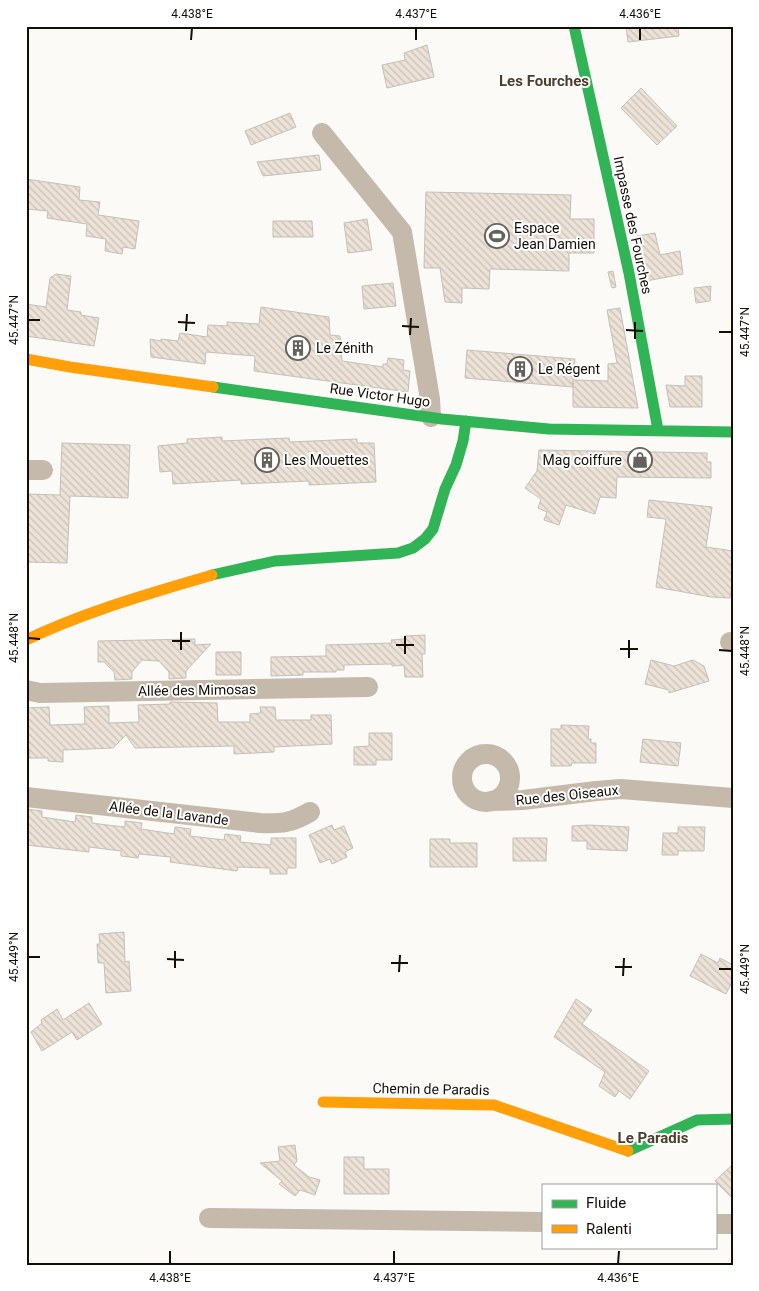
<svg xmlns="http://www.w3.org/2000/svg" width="759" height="1291" viewBox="0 0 759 1291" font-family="Roboto,sans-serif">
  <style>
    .building { fill: url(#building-back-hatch); stroke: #c3bfb9 }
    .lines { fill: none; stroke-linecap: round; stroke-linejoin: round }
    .street { stroke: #c5b9ab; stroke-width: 20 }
    .fast { stroke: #30b455; stroke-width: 11 }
    .slow { stroke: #ff9f0a; stroke-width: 11 }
    .ticks { fill: none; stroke: #140e07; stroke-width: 2 }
    .labels { text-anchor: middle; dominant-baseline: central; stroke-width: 4; stroke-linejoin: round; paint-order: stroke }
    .street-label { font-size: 14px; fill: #140e07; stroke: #fff }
    .poi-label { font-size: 14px; fill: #140e07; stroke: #fff; text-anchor: start }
    .neighbourhood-label { font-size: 15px; font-weight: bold; fill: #4d3d2c; stroke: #fff }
    .neatline { fill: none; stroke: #140e07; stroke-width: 2 }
    .ticks-label { font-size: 12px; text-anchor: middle; fill: #140e07 }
  </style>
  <defs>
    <pattern id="building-back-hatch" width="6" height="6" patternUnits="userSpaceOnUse" patternTransform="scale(1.25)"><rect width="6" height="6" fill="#ece2d7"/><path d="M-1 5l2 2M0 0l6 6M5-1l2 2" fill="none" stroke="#cac1b7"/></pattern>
  </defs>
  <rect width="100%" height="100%" fill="#fcfaf7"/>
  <!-- building -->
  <path class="building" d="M626,26H678L679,36L628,42Z
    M427,45L434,77L387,88L382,65L405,60L404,53Z
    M641,88L677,126L657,145L621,108Z
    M290,113L296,127L251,145L245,131Z
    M319,155L321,170L263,176L257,162Z
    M26,179L80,187L79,200L100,202L98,215L139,221L135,249L123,247L122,254L105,251L106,239L86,236L87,224L47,218L48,211L26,209Z
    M426,192L571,195L570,219H594V253H569V271L490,269L489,289L462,288V303L445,302L440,268H424Z
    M367,219L372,250L348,253L344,223Z
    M273,221H312L313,237H273Z
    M655,233L660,255L680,251L683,274L646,281L637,236Z
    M613,271L616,287L612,288L608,272Z
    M56,274L71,276L67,310L81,312V315L99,318L94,346L26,336V304L46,307L50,278Z
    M393,283L396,306L364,309L362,286Z
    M711,286L710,301L696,303L694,288Z
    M261,307L329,317L330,335L340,336L342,361L383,367V364H387L388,358L404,360L403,370L410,371L408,392L254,371L255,356L206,352L205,364L151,357L150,339L161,341V339L178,341L180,333L207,337L208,325L227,326V322L259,324Z
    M620,308L638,408L573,407V381V387L465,378L467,350L575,359L573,380L608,381V364L617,363L607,310Z
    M685,376H702V407H670L666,385L685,386Z
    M222,437V441L289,438L290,442L357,439V443H374L376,482L309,485V481L241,484V480L173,484L172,471L160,472L158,446L187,443V439Z
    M62,443L130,445L128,498L70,496L67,563L26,562V494L60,495Z
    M539,450L707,453V462H711V478L617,477L616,498L600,497L595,514L566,505L559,525L544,520L547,512L538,508L541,499L525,488L537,471Z
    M649,500L712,507L706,547L733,551V580L730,598L711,597L656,587L666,519L647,517Z
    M425,635V654H422L423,677H405L404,665L392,666V664L344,665V670H336V672H303V675L271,676V657L326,656V645L392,643L391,640L405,639V636Z
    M195,639V645L211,644L186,671V678L169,679V672L159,661L142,660L132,672V679L115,680L114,672L104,662H98V641Z
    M216,652H241V675H216Z
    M651,660L674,666L693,660L704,666L709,681L669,693V690L645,684Z
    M170,702L217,703L218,722H250V714L261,713L260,707H275L276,720H311V715H331L332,744L274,747V752L234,754V746L135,748L126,735L113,748L63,750V762L48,761V758H29V750H26V708L49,707L50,725L85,724L84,707L109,706V723L139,722L138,705L170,704Z
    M561,725L589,726L588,739H591V743H596V763H572L571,766H551V729H561Z
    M369,733H392V760H376V765H354V747L369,746Z
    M643,739L681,743L678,766L640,762Z
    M26,809L42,811V817L75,822L76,815L92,817V823L107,825L125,827V821L134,822L142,823L141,829L174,834L175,827L191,829L190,836L224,840L225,834L241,836L240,842L271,845V838H296V868H287V874H270V868L238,867L237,871L170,862L171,857L139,854L138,858L121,856V851L89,847V852L26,845Z
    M332,825L334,830L344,826L353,848L345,852L347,857L332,864L330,859L320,863L309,835Z
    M588,825L629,827L627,851L587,849V841H572V826Z
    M678,827H705L704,851H678V855H662L663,833H678Z
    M513,838H547L546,861H513Z
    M430,839H450V843H477V867H430Z
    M124,932L125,962L129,961L131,991L106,993L104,963H98L97,944H100L99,934Z
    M701,954L718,963L720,958L733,965V980L726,994L690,976Z
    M576,999L592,1010L582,1024L649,1071L630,1099L619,1091L615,1097L599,1086L605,1072L554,1037Z
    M89,1003L102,1024L77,1040L72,1032L42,1051L31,1032L42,1023L41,1020L57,1009L63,1020Z
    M295,1145L297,1161L294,1165L309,1177L320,1180L315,1195L300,1190L295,1196L279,1184L282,1181L260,1163L280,1161L278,1147Z
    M344,1157H364V1169H389V1194H344Z
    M733,1164V1199L715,1181Z"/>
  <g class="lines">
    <!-- street -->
    <path class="street" d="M322,133L402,232L430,399L431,417
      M26,470H43
      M730,642H733
      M26,690L40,693L368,687
      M462 778a24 24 0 1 1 48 0a24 24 0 1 1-48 0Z
      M26,797L260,823C282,824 291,823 310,812
      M491,801L523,800L596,791L621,789L733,798
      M209,1218L543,1222
      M715,1224H733"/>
    <!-- fast -->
    <path class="fast" d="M574,26L629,273L658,430
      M213,387L442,419L549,429L733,432
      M212,575L275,561L398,553L413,548L425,539L433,529L445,489L456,465L463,441L466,421
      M628,1151L697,1120L733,1119"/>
    <!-- slow -->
    <path class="slow" d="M26,359L70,367L213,387
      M26,640C86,611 149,594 212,575
      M323,1102L494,1105L628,1151"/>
  </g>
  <!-- ticks -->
  <path class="ticks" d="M191,40L192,28M416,40V28M640,40V28M28,320H40M178,322L195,323M402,326L419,327M626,330L643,331M186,331L187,314M719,332H732M410,335L411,318M635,339V322M28,638L40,639M172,641H190M396,645H414M620,649H638M181,650V632M719,650L732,651M405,654V636M629,658V640M28,957H40M167,959L184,960M391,963H408M615,967H632M175,968V951M719,969H732M399,972L400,955M623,976L624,958M170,1264V1251M394,1264V1251M618,1264L619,1251"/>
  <!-- icons -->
  <defs>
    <symbol id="stadium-ring" viewBox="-11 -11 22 22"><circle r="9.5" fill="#fff" stroke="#65615b" stroke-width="1.5"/><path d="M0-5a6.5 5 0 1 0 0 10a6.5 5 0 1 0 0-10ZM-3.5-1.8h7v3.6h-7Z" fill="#65615b"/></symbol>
    <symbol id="building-ring" viewBox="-11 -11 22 22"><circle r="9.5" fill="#fff" stroke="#65615b" stroke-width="1.5"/><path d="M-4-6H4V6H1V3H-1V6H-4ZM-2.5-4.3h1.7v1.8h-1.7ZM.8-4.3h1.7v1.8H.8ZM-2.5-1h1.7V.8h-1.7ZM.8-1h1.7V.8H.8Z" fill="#65615b"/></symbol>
    <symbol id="shop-ring" viewBox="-11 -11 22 22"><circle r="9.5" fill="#fff" stroke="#65615b" stroke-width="1.5"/><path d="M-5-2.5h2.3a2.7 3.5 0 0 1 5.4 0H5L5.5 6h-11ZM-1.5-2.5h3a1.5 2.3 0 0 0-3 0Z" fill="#65615b"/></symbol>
  </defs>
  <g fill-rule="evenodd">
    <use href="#stadium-ring" x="483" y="222" width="28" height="28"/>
    <use href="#building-ring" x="284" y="334" width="28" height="28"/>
    <use href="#building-ring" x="506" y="355" width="28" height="28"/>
    <use href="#building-ring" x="253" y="446" width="28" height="28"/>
    <use href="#shop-ring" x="626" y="446" width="28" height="28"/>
  </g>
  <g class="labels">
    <!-- street labels -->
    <g class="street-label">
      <text transform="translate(633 225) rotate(78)">Impasse des Fourches</text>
      <text transform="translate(380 395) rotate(8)">Rue Victor Hugo</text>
      <text transform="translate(197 690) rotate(-1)">Allée des Mimosas</text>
      <text transform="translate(567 795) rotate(-6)">Rue des Oiseaux</text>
      <text transform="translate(169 813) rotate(7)">Allée de la Lavande</text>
      <text transform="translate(431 1089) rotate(1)">Chemin de Paradis</text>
    </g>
    <!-- poi labels -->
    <g class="poi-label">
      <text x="514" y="228">Espace<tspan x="514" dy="16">Jean Damien</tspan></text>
      <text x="316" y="348">Le Zénith</text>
      <text x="538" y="369">Le Régent</text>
      <text x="284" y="460">Les Mouettes</text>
      <text x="622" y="460" text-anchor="end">Mag coiffure</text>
    </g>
    <!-- neighbourhood labels -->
    <g class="neighbourhood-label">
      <text x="544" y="81">Les Fourches</text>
      <text x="653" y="1138">Le Paradis</text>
    </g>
  </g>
  <!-- border -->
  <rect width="759" height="1291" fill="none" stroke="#ffffff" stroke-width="55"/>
  <!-- legend -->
  <rect x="542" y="1184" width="175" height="65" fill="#ffffff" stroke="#a19f9c"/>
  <rect x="552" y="1200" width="25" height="8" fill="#30b455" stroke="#a19f9c"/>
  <text x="586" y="1208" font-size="15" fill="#140e07">Fluide</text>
  <rect x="552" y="1225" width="25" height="8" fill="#ff9f0a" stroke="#a19f9c"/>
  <text x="586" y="1234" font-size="15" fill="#140e07">Ralenti</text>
  <rect x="28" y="28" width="704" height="1236" class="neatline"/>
  <g class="ticks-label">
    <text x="192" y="18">4.438°E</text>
    <text x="416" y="18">4.437°E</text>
    <text x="640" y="18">4.436°E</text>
    <text transform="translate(14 320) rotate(-90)" y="4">45.447°N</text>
    <text transform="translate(745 332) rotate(-90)" y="4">45.447°N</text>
    <text transform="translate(14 638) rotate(-90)" y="4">45.448°N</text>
    <text transform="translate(745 651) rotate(-90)" y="4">45.448°N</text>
    <text transform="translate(14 957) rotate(-90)" y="4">45.449°N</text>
    <text transform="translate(745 969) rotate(-90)" y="4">45.449°N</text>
    <text x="170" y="1282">4.438°E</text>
    <text x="394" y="1282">4.437°E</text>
    <text x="618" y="1282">4.436°E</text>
  </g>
</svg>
